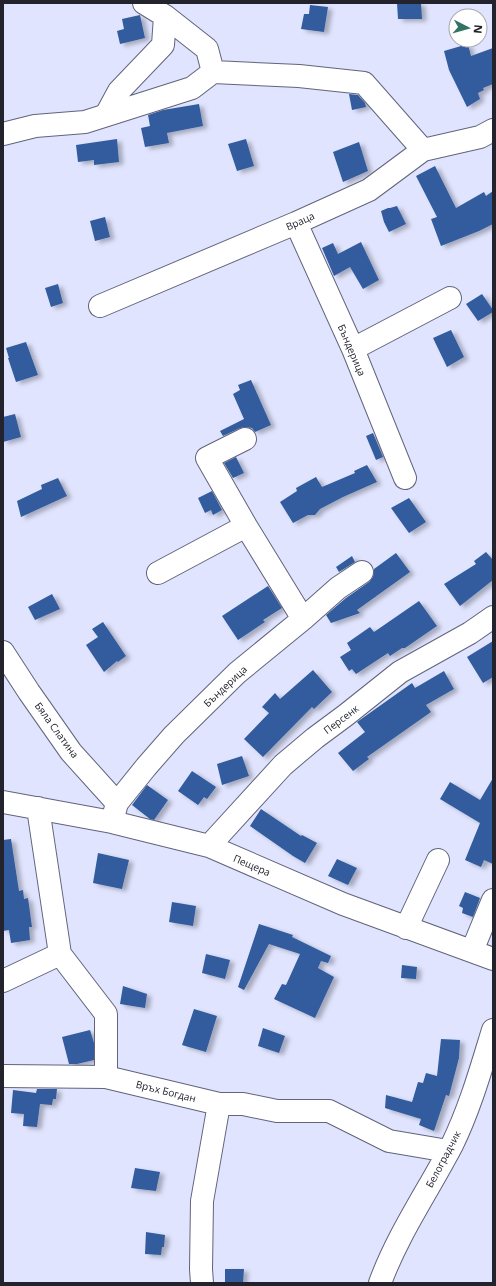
<svg xmlns="http://www.w3.org/2000/svg" width="496" height="1286" viewBox="0 0 496 1286" font-family="'Open Sans',sans-serif">
  <style>
    .building { fill: #305c9d; filter: url(#shadow) }
    .lines { fill: none; stroke-linecap: round; stroke-linejoin: round }
    .minor-casing { stroke: #61647b; stroke-width: 24 }
    .minor { stroke: #fff; stroke-width: 22 }
    .labels { text-anchor: middle; dominant-baseline: central; stroke-width: 4; stroke-linejoin: round; paint-order: stroke }
    .street-label { font-size: 10px; fill: #22232d; stroke: #fff }
  </style>
  <defs>
    <filter id="shadow"><feDropShadow dx="4.5" dy="2.5" stdDeviation="2" flood-color="#0004"/></filter>
  </defs>
  <rect width="100%" height="100%" fill="#e0e4fe"/>
  <!-- building -->
  <path class="building" d="M397,3H421L422,19H398Z
    M310,5L328,7L324,32L301,29L304,14H309Z
    M140,15L145,38L120,44L117,31L124,29L122,19Z
    M468,44L471,56L493,48V84L483,88L484,90L478,93L480,99L467,107L449,70L444,51Z
    M349,94L358,95L365,103L366,107L352,110Z
    M199,104L203,126L167,133L169,143L145,147L141,128L150,126L148,115L163,110Z
    M117,139L119,162L94,165V160L78,162L76,145Z
    M246,139L254,166L237,171L228,144Z
    M359,142L368,171L343,182L333,152Z
    M435,166L456,208L484,192L486,196L493,191V224L479,231L441,246L431,219L437,217L416,176Z
    M397,206L406,224L389,232L384,222L381,211L388,208H390Z
    M105,217L110,237L95,241L90,221Z
    M361,242L379,280L363,289L350,267L334,276L322,248L333,243L338,254Z
    M58,284L63,303L51,307L45,288Z
    M482,294L493,310V312L478,321L466,304Z
    M451,330L464,357L447,367L433,338Z
    M26,342L38,375L16,382L8,358H9L6,348Z
    M251,380L271,425L255,432L252,428L246,427L240,428L223,436L220,431L244,419L233,394L240,390L238,385Z
    M15,414L21,437L3,442V417Z
    M373,433L383,457L376,460L366,436Z
    M236,457L244,473L233,478L224,463Z
    M367,465L377,482L343,497L320,509L315,515H308L293,523L280,502L297,491L296,488L316,477L322,487L355,473L354,471Z
    M58,478L67,496L21,517L17,501L42,489L41,485Z
    M212,491L222,510L213,515L211,510L205,513L198,498Z
    M409,498L426,522L409,533L391,508Z
    M486,552L493,560V580L460,606L444,584L476,564L474,561Z
    M396,553L410,572L357,610L360,613L331,623L326,615L346,598L369,582L373,577L374,569Z
    M352,556L355,562L339,572L336,567Z
    M268,586L282,608L263,620L265,622L238,640L222,616Z
    M52,594L60,609L35,620L28,607Z
    M419,601L437,626L405,648H402L390,656L388,653L356,674L352,669L349,671L340,657L351,650L347,643L370,627L374,632Z
    M103,622L126,656L118,662L117,661L104,672L86,645L98,637L92,629Z
    M493,641V677L483,683L467,657Z
    M313,670L332,692L314,709L312,707L263,757L244,739L269,713L262,707L275,693L280,699Z
    M444,671L454,689L426,705L431,712L367,757L369,759L353,771L338,753L365,732L357,722L412,683L415,688Z
    M242,756L249,776L222,785L217,764Z
    M192,771L216,787L207,799L204,797L198,805L178,791Z
    M493,778V864L484,860L481,867L465,860L480,823L440,799L450,782L480,800Z
    M147,785L168,800L154,820L150,819L132,805Z
    M261,809L301,836L302,835L317,843L305,863L293,856L250,826Z
    M11,839L19,891L23,890L24,899L28,898L32,927H29L30,940L11,943L9,930L3,931V840Z
    M98,853L129,860L122,889L93,883Z
    M337,859L357,868L348,885L328,876Z
    M465,892L480,898L473,917L462,913L463,908L459,906Z
    M172,902L196,906L193,926L169,922Z
    M259,924L293,935L292,937L331,956L328,963L321,961L318,968L334,977L315,1018L274,999L282,984L286,985L300,954L269,944L244,990L238,987Z
    M206,954L230,960L225,979L202,973Z
    M402,965L417,967L416,979L401,978Z
    M123,986L147,994L145,1008L120,1004Z
    M194,1009L217,1016L206,1052L182,1045Z
    M263,1028L285,1036L279,1053L258,1046Z
    M90,1030L94,1043V1060L77,1064H69L62,1037Z
    M441,1039L460,1040L459,1058L449,1096L446,1095L434,1131L419,1125L421,1119L385,1108L386,1095L412,1102L418,1082L423,1083L426,1073L437,1076Z
    M37,1089H57L56,1099H53L52,1105L40,1104L37,1127L23,1126L24,1114L11,1113L13,1090L36,1093Z
    M135,1168L160,1172L156,1191L131,1188Z
    M146,1232L165,1235L164,1247H162L161,1255L145,1254Z
    M225,1269H244L243,1283H225Z"/>
  <g class="lines">
    <defs>
      <path id="minor" d="M144,3L165,16L207,49L213,72
        M106,115L119,91L163,45L165,16
        M3,134L35,126L85,122L192,88L213,72L299,76L364,83L423,150
        M296,223L353,349L405,478
        M100,306L296,223L369,190L423,150L480,137L493,130
        M353,349L450,298
        M245,439L207,458L246,526L303,619
        M158,573L246,526
        M3,652L29,692L71,752L117,803
        M3,802L112,822L209,846L343,904L493,959
        M38,808L60,954L106,1014V1077
        M112,822L117,803L146,767L174,735L237,673L303,619L338,588L362,572
        M209,846L283,765L315,738L346,715L400,672L470,633L493,617
        M406,928L438,860
        M472,951L493,900
        M3,981L60,954
        M3,1076L106,1077L219,1104H243L277,1111H329L389,1141L448,1151
        M202,1283L201,1269L202,1201L219,1104
        M380,1283C398,1234 428,1191 452,1145C470,1108 481,1069 493,1030"/>
    </defs>
    <!-- minor casing -->
    <use href="#minor" class="minor-casing"/>
    <!-- minor -->
    <use href="#minor" class="minor"/>
  </g>
  <g class="labels">
    <!-- street labels -->
    <g class="street-label">
      <text transform="translate(300 221) rotate(-24)">Враца</text>
      <text transform="translate(352 350) rotate(67)">Бъндерица</text>
      <text transform="translate(225 686) rotate(-43)">Бъндерица</text>
      <text transform="translate(341 719) rotate(-37)">Персенк</text>
      <text transform="translate(57 730) rotate(54)">Бяла Слатина</text>
      <text transform="translate(252 865) rotate(23)">Пещера</text>
      <text transform="translate(166 1091) rotate(14)">Връх Богдан</text>
      <text transform="translate(443 1159) rotate(-62)">Белоградчик</text>
    </g>
  </g>
  <!-- border -->
  <rect width="496" height="1286" fill="none" stroke="#22232d" stroke-width="8"/>
  <!-- north arrow -->
  <g transform="translate(468 28) rotate(96)"><circle r="19" fill="#ffffff" stroke="#a7a7ab"/>
  <path d="M0-3L7 15L0 10L-7 15Z" fill="#327464"/>
  <text y="-6" font-size="11" font-weight="bold" text-anchor="middle" fill="#22232d">N</text>
  </g>
</svg>
